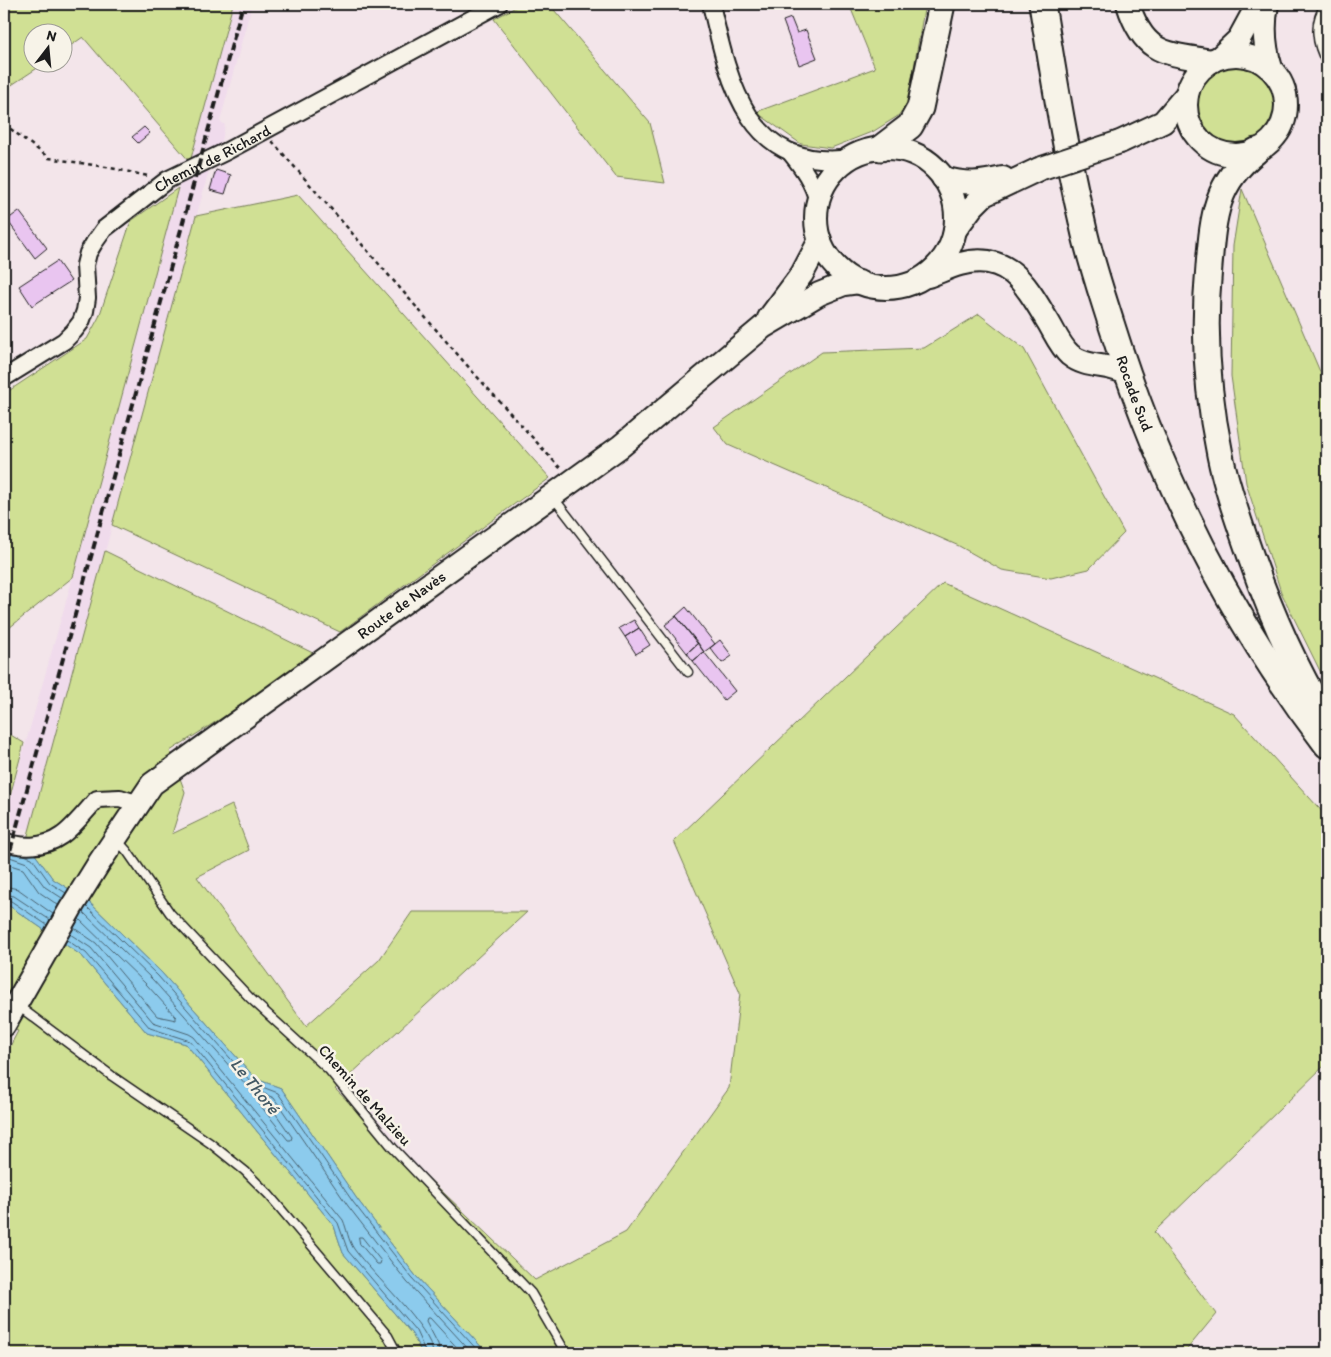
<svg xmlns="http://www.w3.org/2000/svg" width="1331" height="1357" viewBox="0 0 1331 1357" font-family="Itim,sans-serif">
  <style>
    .built { fill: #f0dbec }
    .green { fill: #d0e094; stroke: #767e58 }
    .water { fill: #8ccbed; stroke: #5f8599 }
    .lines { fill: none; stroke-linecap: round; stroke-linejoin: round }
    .shore { stroke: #496270; stroke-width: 1 }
    .building { fill: #e9c5f0; stroke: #1c1c1c }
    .service-casing { stroke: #1c1c1c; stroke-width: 11 }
    .minor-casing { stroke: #1c1c1c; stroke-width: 20 }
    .secondary-casing { stroke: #1c1c1c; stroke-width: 26 }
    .primary-casing { stroke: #1c1c1c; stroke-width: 29 }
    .path { stroke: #1c1c1c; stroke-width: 2.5; stroke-dasharray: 4 4; stroke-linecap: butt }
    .service { stroke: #f7f3e8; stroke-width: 8 }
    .minor { stroke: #f7f3e8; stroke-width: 16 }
    .secondary { stroke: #f7f3e8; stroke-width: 22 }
    .primary { stroke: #f7f3e8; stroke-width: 25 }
    .rail { stroke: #1c1c1c; stroke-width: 4; stroke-dasharray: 8 4; stroke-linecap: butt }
    .secondary-bridge-casing { stroke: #1c1c1c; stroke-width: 26; stroke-linecap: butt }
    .secondary-bridge { stroke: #f7f3e8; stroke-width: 22 }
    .labels { text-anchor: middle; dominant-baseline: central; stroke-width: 5; stroke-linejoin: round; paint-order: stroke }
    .street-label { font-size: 16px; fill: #1c1c1c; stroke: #f7f3e8 }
    .water-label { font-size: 18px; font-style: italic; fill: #435965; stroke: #f7f3e8 }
  </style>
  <rect width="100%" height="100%" fill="#f3e5ea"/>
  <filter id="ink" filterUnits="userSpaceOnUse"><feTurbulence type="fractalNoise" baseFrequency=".02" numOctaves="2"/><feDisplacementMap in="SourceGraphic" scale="10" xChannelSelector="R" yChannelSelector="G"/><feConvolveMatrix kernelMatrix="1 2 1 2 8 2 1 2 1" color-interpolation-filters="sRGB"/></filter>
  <g filter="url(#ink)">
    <!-- built -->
    <path class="built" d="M233,4H252L220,121L225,125L221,146L190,162Z
      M210,167L143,411L30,830L4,822V819L73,577L178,188L185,179Z"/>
    <!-- green -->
    <path class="green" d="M4,4H233L190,162L83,37L63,51L62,32H32V62L45,63L4,90Z
      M521,4H549L650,123L665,183L616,177L494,19Z
      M849,4H925L908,102L898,116L874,131L831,148L801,144L756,112L875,68Z
      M1196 104a40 40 0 1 1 80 0a40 40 0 1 1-80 0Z
      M178,188L73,577L4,632V394L87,339L99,317L131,221Z
      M1242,189L1327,388V685L1281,592L1246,483L1231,376L1233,246Z
      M298,195L550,478L340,632L112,525L196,216Z
      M979,314L1024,349L1124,533L1089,569L1051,578L1002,570L959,546L728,445L714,427L822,352L924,348Z
      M105,551L319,656L170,751L185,792L172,834L232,805L249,850L197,877L306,1026L379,960L412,912H527L335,1089L535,1280L626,1232L729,1088L740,993L674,841L943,583L1234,714L1327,817V1063L1154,1232L1216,1314L1184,1353H487L415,1275L357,1199L281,1088L256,1079L161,972L88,901L53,879L34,853L24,850Z
      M4,731L24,743L4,819Z
      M8,905L82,956L147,1033L186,1044L334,1226L343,1253L412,1334L422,1353H4V1058L18,1031L4,1026V920Z"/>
    <!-- water -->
    <path class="water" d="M4,844L34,853L53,879L88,901L161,972L256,1079L281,1088L357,1199L415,1275L487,1353H422L412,1334L343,1253L334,1226L186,1044L147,1033L82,956L8,905H4Z"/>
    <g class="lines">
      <!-- shore -->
      <path class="shore" d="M4,855L27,863L45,887L62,898
        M24,855L32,858L50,883L66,893
        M4,863L23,869L39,892L58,905
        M4,886L18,889L53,914
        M4,894L14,896L50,920
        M4,900L11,901L47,925
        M87,907L158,976L252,1083L278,1093L353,1202L412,1278L480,1353
        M83,912L153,980L248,1087L274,1098L348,1206L407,1282L472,1353
        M74,928L96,943L157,1016L176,1020V1017L147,985L79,919
        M70,934L91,948L153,1022L189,1034L194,1037L343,1220C347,1229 348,1240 354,1249C371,1273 431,1327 433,1353
        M67,940L86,953L150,1028L190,1041L338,1223L348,1251L416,1331L426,1353
        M262,1101L269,1104L292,1137L291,1140H288L260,1105L259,1103Z
        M359,1237H362L381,1261L380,1264H377L360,1244Z
        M440,1353L438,1344L426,1321L427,1318H430L462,1353"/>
    </g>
    <!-- building -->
    <path class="building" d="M791,18L797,33L806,30L817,58L799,65L783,21Z
      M144,127L150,133L138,143L132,137Z
      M216,170L231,175L225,194L210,190Z
      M4,189L9,197L4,200Z
      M19,211L47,248L35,258L7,220Z
      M57,261L71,281L32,306L19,286Z
      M686,607L715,644L704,652L676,616Z
      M676,616L698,643L687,653L665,625Z
      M634,620L639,628L625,637L619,628Z
      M639,628L650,645L636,654L625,637Z
      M720,640L732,656L722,663L710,648Z
      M698,643L704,652L693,661L687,653Z
      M704,652L735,691L724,700L693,661Z"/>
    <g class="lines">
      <defs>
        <path id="service" d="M1326,4C1313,22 1316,44 1327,63
          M553,497L688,672
          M117,840L127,851L170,913L250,998L329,1070L393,1148L531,1293L566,1353
          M17,1005L112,1076L210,1143L245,1171L269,1195L388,1336L397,1353"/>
        <g id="minor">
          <path d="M711,4C729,83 748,172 851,158"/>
          <path d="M790,152C803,168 813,182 818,202"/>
          <path id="s1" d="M4,378L64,341L74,331L81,322L85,311L87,298L85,265L88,253L94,243L104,229L167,180L227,151L499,4"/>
          <path d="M4,841C21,848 44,848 61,836C72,829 87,810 97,799L120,798L139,804"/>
        </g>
        <g id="secondary">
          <path d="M1128,4C1144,55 1165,53 1212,61"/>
          <path d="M1267,4C1263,26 1264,47 1271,68"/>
          <circle cx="1236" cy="105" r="50"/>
          <path d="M1220,57L1239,39L1258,4"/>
          <path d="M1120,142L1163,122L1187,94"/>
          <circle cx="886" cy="218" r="70"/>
          <path d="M943,178C967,185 980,183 1003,178"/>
          <path d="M955,230L972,207L984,195L1039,169"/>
          <path d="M928,276C939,272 949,267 960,264C1008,251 1026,285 1047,320C1054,331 1060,346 1070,355C1087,369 1110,363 1127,374"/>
          <path d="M769,318L802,274L820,240"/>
          <path id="s2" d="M4,1025L71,908L99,863L152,784L621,446L763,327L819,294L844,284L859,282"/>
        </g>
        <g id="primary">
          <path id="s3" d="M1042,4C1054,78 1066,153 1083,226C1090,259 1101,291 1111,323C1159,477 1229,617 1327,745"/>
          <path d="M881,148L910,126L920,108L942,4"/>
          <path d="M1256,151C1215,183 1213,218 1209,266C1203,329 1207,393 1220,455C1227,490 1240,525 1252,560C1272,617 1294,666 1325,718"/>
        </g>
      </defs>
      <!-- service casing -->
      <use href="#service" class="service-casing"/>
      <!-- minor casing -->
      <use href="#minor" class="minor-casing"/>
      <!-- secondary casing -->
      <use href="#secondary" class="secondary-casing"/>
      <!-- primary casing -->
      <use href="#primary" class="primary-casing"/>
      <!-- path -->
      <path class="path" d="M4,124L49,158L106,167L148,176
        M272,141L472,371L561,469"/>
      <!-- service -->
      <use href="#service" class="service"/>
      <!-- minor -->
      <use href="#minor" class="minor"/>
      <!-- secondary -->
      <use href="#secondary" class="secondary"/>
      <!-- primary -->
      <use href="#primary" class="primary"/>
      <!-- rail -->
      <path class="rail" d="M4,873L243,4"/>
      <defs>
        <path id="secondary-bridge" d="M1042,168L1120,142"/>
      </defs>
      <!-- secondary-bridge casing -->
      <use href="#secondary-bridge" class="secondary-bridge-casing"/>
      <!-- secondary-bridge -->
      <use href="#secondary-bridge" class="secondary-bridge"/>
    </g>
  </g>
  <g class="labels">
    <!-- street labels -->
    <g class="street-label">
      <text stroke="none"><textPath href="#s1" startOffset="325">Chemin de Richard</textPath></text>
      <text stroke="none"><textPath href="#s3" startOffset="401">Rocade Sud</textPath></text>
      <text stroke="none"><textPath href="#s2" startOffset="590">Route de Navès</textPath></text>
      <text transform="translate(365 1095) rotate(48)">Chemin de Malzieu</text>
    </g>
    <!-- water labels -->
    <g class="water-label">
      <text transform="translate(255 1086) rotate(51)">Le Thoré</text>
    </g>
  </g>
  <!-- margin -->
  <rect width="1331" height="1357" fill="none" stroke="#f7f3e8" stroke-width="20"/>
  <rect x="10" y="10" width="1311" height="1337" fill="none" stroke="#1c1c1c" stroke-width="2" filter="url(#ink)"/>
  <!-- north arrow -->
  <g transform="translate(48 48) rotate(16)"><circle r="24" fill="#f7f3e8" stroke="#9f9d96"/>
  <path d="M0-4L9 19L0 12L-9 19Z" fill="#1c1c1c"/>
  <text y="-8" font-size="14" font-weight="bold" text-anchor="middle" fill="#1c1c1c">N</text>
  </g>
</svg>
